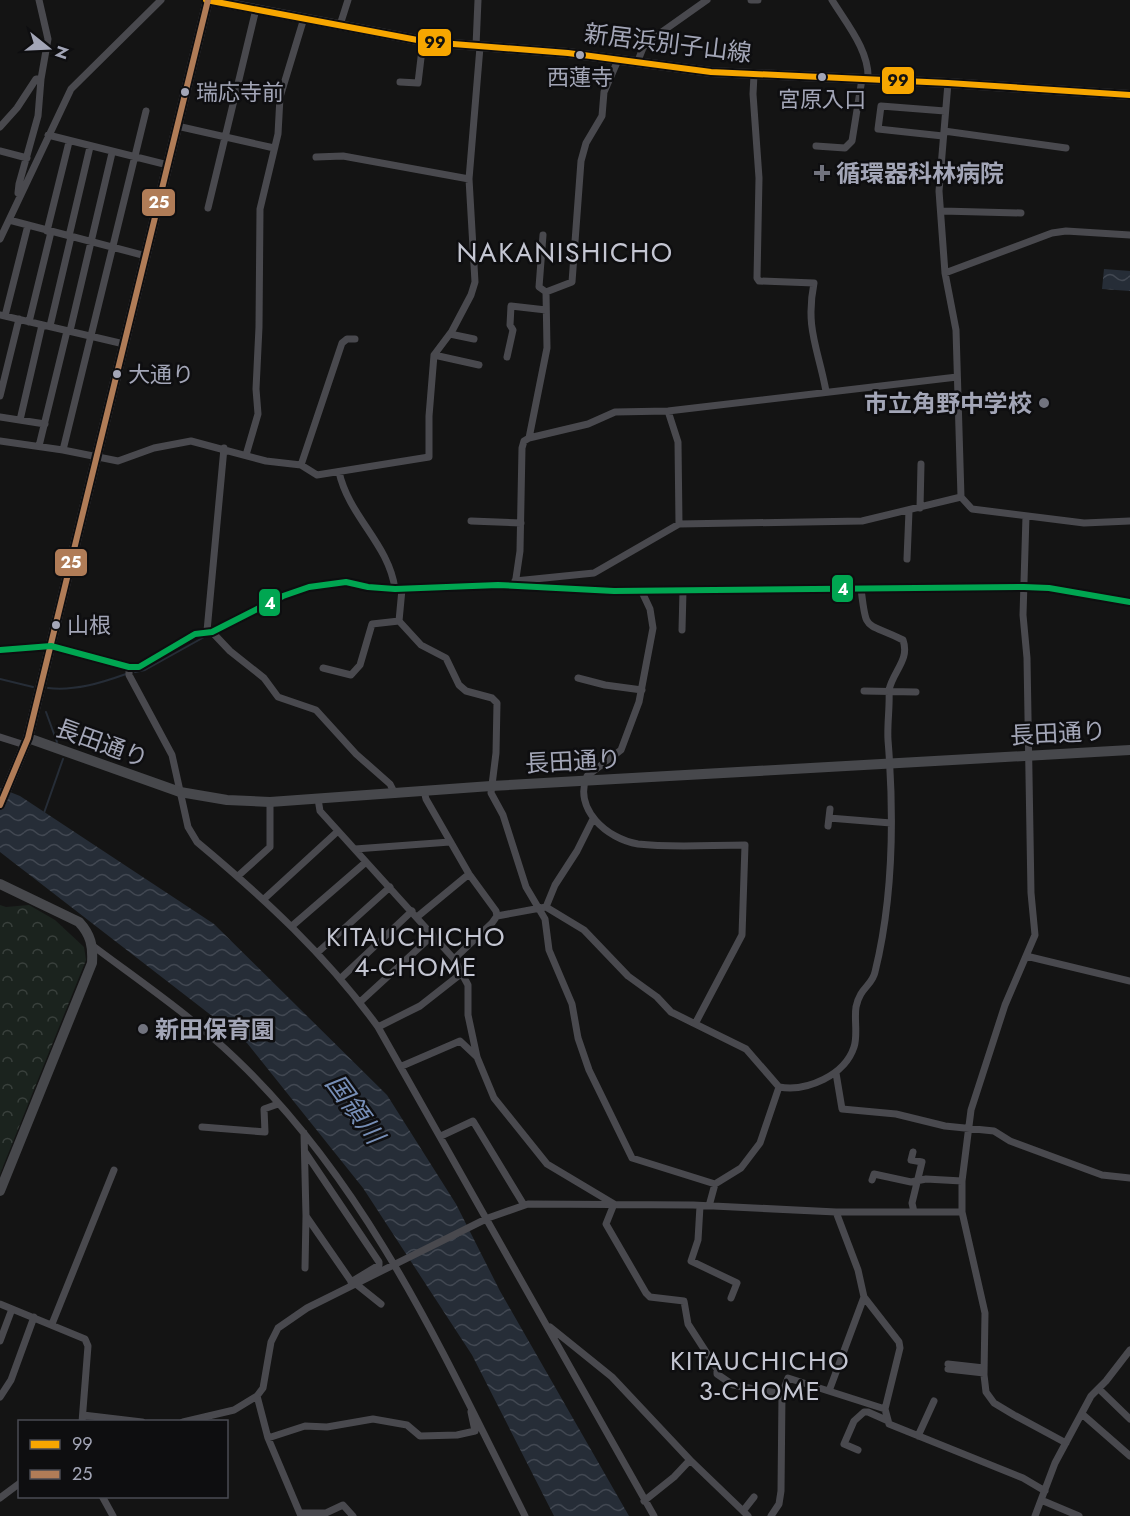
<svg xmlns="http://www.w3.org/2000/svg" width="1130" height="1516" viewBox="0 0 1130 1516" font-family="Jost,'Noto Sans JP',sans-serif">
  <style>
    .park { fill: url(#park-crowns) }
    .water { fill: url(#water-waves) }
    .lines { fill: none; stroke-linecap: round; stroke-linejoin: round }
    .stream { stroke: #262d37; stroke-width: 2 }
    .street { stroke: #49494e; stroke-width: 7 }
    .secondary { stroke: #47484c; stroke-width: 10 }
    .primary { stroke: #4b4b50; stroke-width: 10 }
    .bus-1-casing { stroke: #0e0e10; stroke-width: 10 }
    .bus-2-casing { stroke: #0e0e10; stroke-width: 10 }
    .bus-3-casing { stroke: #0e0e10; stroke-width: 10 }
    .bus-1 { stroke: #f7a600; stroke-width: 6 }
    .bus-2 { stroke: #b07c57; stroke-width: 6 }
    .bus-3 { stroke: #00a651; stroke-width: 6 }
    .bus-dot { fill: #a3a6b7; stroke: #0e0e10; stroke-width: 2 }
    .poi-dot { fill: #71737e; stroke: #0e0e10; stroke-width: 2 }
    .labels { text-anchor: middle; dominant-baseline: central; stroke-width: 5; stroke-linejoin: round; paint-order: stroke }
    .bus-label { font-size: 22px; fill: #a3a6b7; stroke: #0e0e10; text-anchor: start }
    .street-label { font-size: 24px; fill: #a3a6b7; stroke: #0e0e10 }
    .poi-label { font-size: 24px; font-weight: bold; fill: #a3a6b7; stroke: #0e0e10; text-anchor: start }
    .neighbourhood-label { font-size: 26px; letter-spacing: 1.5px; fill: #c4c6d2; stroke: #0e0e10 }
    .water-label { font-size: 26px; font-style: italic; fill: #768eb6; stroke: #0e0e10 }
    .quarter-label { font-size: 27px; letter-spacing: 1.5px; fill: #c4c6d2; stroke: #0e0e10 }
    .line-badge { stroke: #0e0e10; stroke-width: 2 }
    .badge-label { font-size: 16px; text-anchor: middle; font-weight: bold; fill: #fff }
    .pale-badge-label { font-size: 16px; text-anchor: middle; font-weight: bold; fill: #111 }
  </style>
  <defs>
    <pattern id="park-crowns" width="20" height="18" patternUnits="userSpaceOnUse" patternTransform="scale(1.5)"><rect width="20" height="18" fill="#1b231e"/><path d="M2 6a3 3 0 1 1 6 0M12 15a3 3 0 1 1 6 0" fill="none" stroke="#39403c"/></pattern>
    <pattern id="water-waves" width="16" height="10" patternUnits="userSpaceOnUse" patternTransform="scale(1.5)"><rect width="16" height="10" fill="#262d37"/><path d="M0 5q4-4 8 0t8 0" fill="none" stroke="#424852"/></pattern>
  </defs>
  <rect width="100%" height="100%" fill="#141414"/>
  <!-- park -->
  <path class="park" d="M0,905L6,907L29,905L55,920L84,947L86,960L0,1174Z"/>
  <!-- water -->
  <path class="water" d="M1104,269L1130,271V291L1102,289Z
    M0,788L20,796L214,924L387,1095L456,1204L500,1291L629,1516H554L472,1355L363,1188L247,1043L0,852Z"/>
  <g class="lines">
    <!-- stream -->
    <path class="stream" d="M135,672L145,670L206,636
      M0,679L33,687
      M48,688C75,691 101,683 126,674
      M46,712L57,742
      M44,813L63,759"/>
    <!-- street -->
    <path class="street" d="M751,0H758
      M832,0C846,23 870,51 868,80
      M340,25L348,0
      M476,46L478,0
      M637,63L643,48L649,41L707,0
      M754,75L753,94L759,178L757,278L759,281L814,283C805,328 818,348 826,391
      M400,82L418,83L423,41
      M948,83L939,191L945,273L956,330L961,497
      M177,126L274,148
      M0,127L17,108L36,79H41
      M944,131L1066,148
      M48,135L168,165
      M943,136L878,129L881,106L945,111
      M816,146L845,148L852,141L862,79
      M0,151L27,158
      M316,157L343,156L469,179
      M18,193L19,184L38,116L41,79L48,39L39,0
      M208,208L256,9
      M942,211L1021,213
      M9,220L146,256
      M47,231L69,142
      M543,235L539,287L546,292
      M69,236L90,147
      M0,239L71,89L161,0
      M945,273L1052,233L1066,231L1130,235
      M0,315L124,344
      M5,316L28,225
      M29,322L51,232
      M50,326L71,237
      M70,331L112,153
      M450,334L474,339
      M434,355L479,365
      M507,357L513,330L510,325L511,306L546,310
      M0,396L19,319
      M668,411L678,442L679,524
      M0,417L45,424
      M20,420L42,325
      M529,438L588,424L615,412L668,411L957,377
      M0,441L63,450L146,111
      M39,446L67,331
      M63,450L118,461L154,448L191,441L266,461L301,465L317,475L429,457V416L434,355L452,331L471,295L475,282L469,179L480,47
      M246,455L258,414L256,389L259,327L260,209L278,134L280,97L304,18
      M301,465L342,343L347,339H355
      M339,472C349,517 389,544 395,589
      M920,508L921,464
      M1026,516L1023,615L1027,658L1031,893L1035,935L1005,1005L971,1110L962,1181V1212L985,1313L984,1375L986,1392L994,1403L1014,1415L1066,1443
      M471,521L521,523
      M907,559L909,511
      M515,581L594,573L679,524L862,521L961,497L972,509L1084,523L1130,521
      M515,585L520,551L522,448L524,441L529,438L547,348L546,292L572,282L581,161L586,143L602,116L604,92L618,60
      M402,589L399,621L421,645L446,658L459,685L466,691L492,698L497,703L496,753L491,793L503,815L526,887L545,919L549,950L572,1004L578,1038L589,1070L632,1158L715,1184
      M642,592L650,609L653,628L639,702L621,750L587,776C573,809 607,839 638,844C672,848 710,845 745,845L742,935L695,1024
      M682,630L683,591
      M207,631L224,448
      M212,632L230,651L264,678L278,697L316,710L356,754L390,784L395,794
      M0,650L51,646L129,667H139L195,634L212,632L283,596L309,587L346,582L368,587L395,589L498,585L614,591L1024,587L1049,588L1130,602
      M129,667V675L172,755L188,827L197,842C264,898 327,956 378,1027L654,1516
      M323,668L351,675L360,665L372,624L399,621
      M578,678L605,685L642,690
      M864,691L916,692
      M0,737L25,745
      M424,791L426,799L469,874L496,911L497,916L492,923L454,959
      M318,799L320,811L454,959L468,985V1015L477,1057L494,1098L547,1164L614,1204L606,1224L646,1293L650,1297L684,1301L688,1324L717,1369V1374L733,1385L782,1394
      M829,818L891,823
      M828,826L830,809
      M355,849L450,842
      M238,876L270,847V802
      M264,899L338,831
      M546,907L584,930L628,976L657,997L671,1012L746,1049L779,1087
      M497,916L546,907L555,885L577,851L593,819
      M417,917L469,874
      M292,926L366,862
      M93,946C141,982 191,1016 235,1058C368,1184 444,1355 525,1516
      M317,953L390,887
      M1026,956L1130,981
      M341,978L412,911
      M360,1002L433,935
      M378,1027L420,1006L462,973
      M402,1066L460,1041L477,1057
      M836,1073L842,1109L896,1114L945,1126L994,1131L1010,1141L1102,1175L1130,1178
      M202,1127L265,1132L264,1109L278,1104
      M304,1133L306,1216L353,1284
      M441,1136L473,1121L524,1205
      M305,1152L379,1262V1265L351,1282
      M913,1152L911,1160L922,1162L912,1203L914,1212
      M872,1180L874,1174L911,1182L926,1179L962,1181
      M700,1206L698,1240L691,1261L737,1283L731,1298
      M709,1206L715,1184L741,1168L760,1143L779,1087C807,1092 845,1075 854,1047C858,1036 854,1019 856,1007C860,987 872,986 875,972C893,899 894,814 888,740C887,724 890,707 889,690C893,671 910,660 903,640C865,621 866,634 861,588
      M305,1268L306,1216
      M356,1284L381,1304
      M0,1304L85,1339L88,1346L82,1422
      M52,1324L114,1170
      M550,1327L612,1377L690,1460
      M0,1341L12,1309
      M948,1364L984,1368
      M948,1369L984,1373
      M1099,1389L1130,1419
      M829,1391L864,1297L858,1270L836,1212
      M0,1397L11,1380L34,1317
      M885,1409L889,1424L1023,1478L1045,1491
      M1082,1414L1130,1456
      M83,1415L142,1422
      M183,1422L234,1410L257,1396
      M918,1436L934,1401
      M268,1438L305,1426L327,1427L373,1419L407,1425L420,1436L457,1435L475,1431L471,1412
      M858,1450L844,1444L854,1421L864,1412H868L886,1420
      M102,1496L113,1516
      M0,1498L20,1483
      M1041,1500L1079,1516
      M644,1501L674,1477L690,1460L743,1511
      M300,1513H326L343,1505L353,1516
      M301,1516L268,1438L257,1396L263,1388L271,1342L278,1328L307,1308L488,1218L528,1204L693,1205L836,1212H962
      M748,1516L743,1511L754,1497
      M771,1516L779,1504L781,1491L782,1394L788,1378L885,1409L900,1348L899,1342L864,1297
      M1035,1516L1055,1463L1091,1396L1106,1381L1130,1350"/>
    <!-- secondary -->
    <path class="secondary" d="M28,738L180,792L227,800L270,802L491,786L1130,750
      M0,884L79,922C91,935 93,946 92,963L0,1191"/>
    <!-- primary -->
    <path class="primary" d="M0,805L28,738L208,0L428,42L568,53L711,72L948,83L1130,95"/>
    <defs>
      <path id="bus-1" d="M206,0L428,42L568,53L711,72L948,83L1130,95"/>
      <path id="bus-2" d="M0,805L28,738L208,0"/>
      <path id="bus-3" d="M0,650L51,646L129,667H139L195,634L212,632L283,596L309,587L346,582L368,587L395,589L498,585L614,591L1024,587L1049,588L1130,602"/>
    </defs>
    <!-- bus-1 casing -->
    <use href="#bus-1" class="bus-1-casing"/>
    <!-- bus-2 casing -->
    <use href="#bus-2" class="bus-2-casing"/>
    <!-- bus-3 casing -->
    <use href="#bus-3" class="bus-3-casing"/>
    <!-- bus-1 -->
    <use href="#bus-1" class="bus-1"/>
    <!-- bus-2 -->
    <use href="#bus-2" class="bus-2"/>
    <!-- bus-3 -->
    <use href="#bus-3" class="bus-3"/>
  </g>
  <!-- markers -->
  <g class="bus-dot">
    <circle cx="580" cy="55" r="5"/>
    <circle cx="822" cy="77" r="5"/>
    <circle cx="185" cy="92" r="5"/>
    <circle cx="117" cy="374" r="5"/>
    <circle cx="56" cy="625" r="5"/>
  </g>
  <g class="poi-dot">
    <path d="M819 164h6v6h6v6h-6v6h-6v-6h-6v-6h6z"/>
    <circle cx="1044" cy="403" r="6"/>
    <circle cx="143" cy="1029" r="6"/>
  </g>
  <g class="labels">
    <!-- bus labels -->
    <g class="bus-label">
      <text x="580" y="77" text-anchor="middle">西蓮寺</text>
      <text x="196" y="92">瑞応寺前</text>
      <text x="822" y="99" text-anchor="middle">宮原入口</text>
      <text x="128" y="374">大通り</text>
      <text x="67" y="625">山根</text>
    </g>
    <!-- street labels -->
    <g class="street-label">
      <text transform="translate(668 43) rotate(7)">新居浜別子山線</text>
      <text transform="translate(1058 733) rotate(-3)">長田通り</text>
      <text transform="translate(102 743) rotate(20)">長田通り</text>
      <text transform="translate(573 761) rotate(-3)">長田通り</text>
    </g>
    <!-- poi labels -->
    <g class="poi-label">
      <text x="836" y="173">循環器科林病院</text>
      <text x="1032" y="403" text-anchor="end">市立角野中学校</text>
      <text x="155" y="1029">新田保育園</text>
    </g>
    <!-- neighbourhood labels -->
    <g class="neighbourhood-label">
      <text x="416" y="937">KITAUCHICHO<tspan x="416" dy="30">4-CHOME</tspan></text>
      <text x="760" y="1361">KITAUCHICHO<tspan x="760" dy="30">3-CHOME</tspan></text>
    </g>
    <!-- water labels -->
    <g class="water-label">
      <text transform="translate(355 1109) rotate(54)">国領川</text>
    </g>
    <!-- quarter labels -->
    <g class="quarter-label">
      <text x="565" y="252">NAKANISHICHO</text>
    </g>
  </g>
  <g class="line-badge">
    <rect x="417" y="28" width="35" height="29" rx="6" fill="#f7a600"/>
    <rect x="881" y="66" width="34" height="29" rx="6" fill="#f7a600"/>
    <rect x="141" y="188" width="35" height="29" rx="6" fill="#b07c57"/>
    <rect x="54" y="548" width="34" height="29" rx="6" fill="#b07c57"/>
    <rect x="831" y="574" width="23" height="29" rx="6" fill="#00a651"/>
    <rect x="258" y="588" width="23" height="29" rx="6" fill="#00a651"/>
  </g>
  <g class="badge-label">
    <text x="159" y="208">25</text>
    <text x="71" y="568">25</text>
    <text x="843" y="595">4</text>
    <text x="270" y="609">4</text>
  </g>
  <g class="pale-badge-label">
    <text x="435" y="48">99</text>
    <text x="898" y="86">99</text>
  </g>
  <!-- legend -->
  <rect x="18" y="1420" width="210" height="78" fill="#0e0e10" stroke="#4a4b53" stroke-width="1.5"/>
  <rect x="30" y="1440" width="30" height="9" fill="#f7a600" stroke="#4a4b53" stroke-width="1.5"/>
  <text x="72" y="1450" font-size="18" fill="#a3a6b7">99</text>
  <rect x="30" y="1470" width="30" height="9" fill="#b07c57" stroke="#4a4b53" stroke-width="1.5"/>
  <text x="72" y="1480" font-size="18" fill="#a3a6b7">25</text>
  <!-- north arrow -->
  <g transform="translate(48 48) rotate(108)" stroke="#0e0e10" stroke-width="4.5" paint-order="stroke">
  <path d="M0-4.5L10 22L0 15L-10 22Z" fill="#a3a6b7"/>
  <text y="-9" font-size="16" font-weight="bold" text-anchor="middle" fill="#a3a6b7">N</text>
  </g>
</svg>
